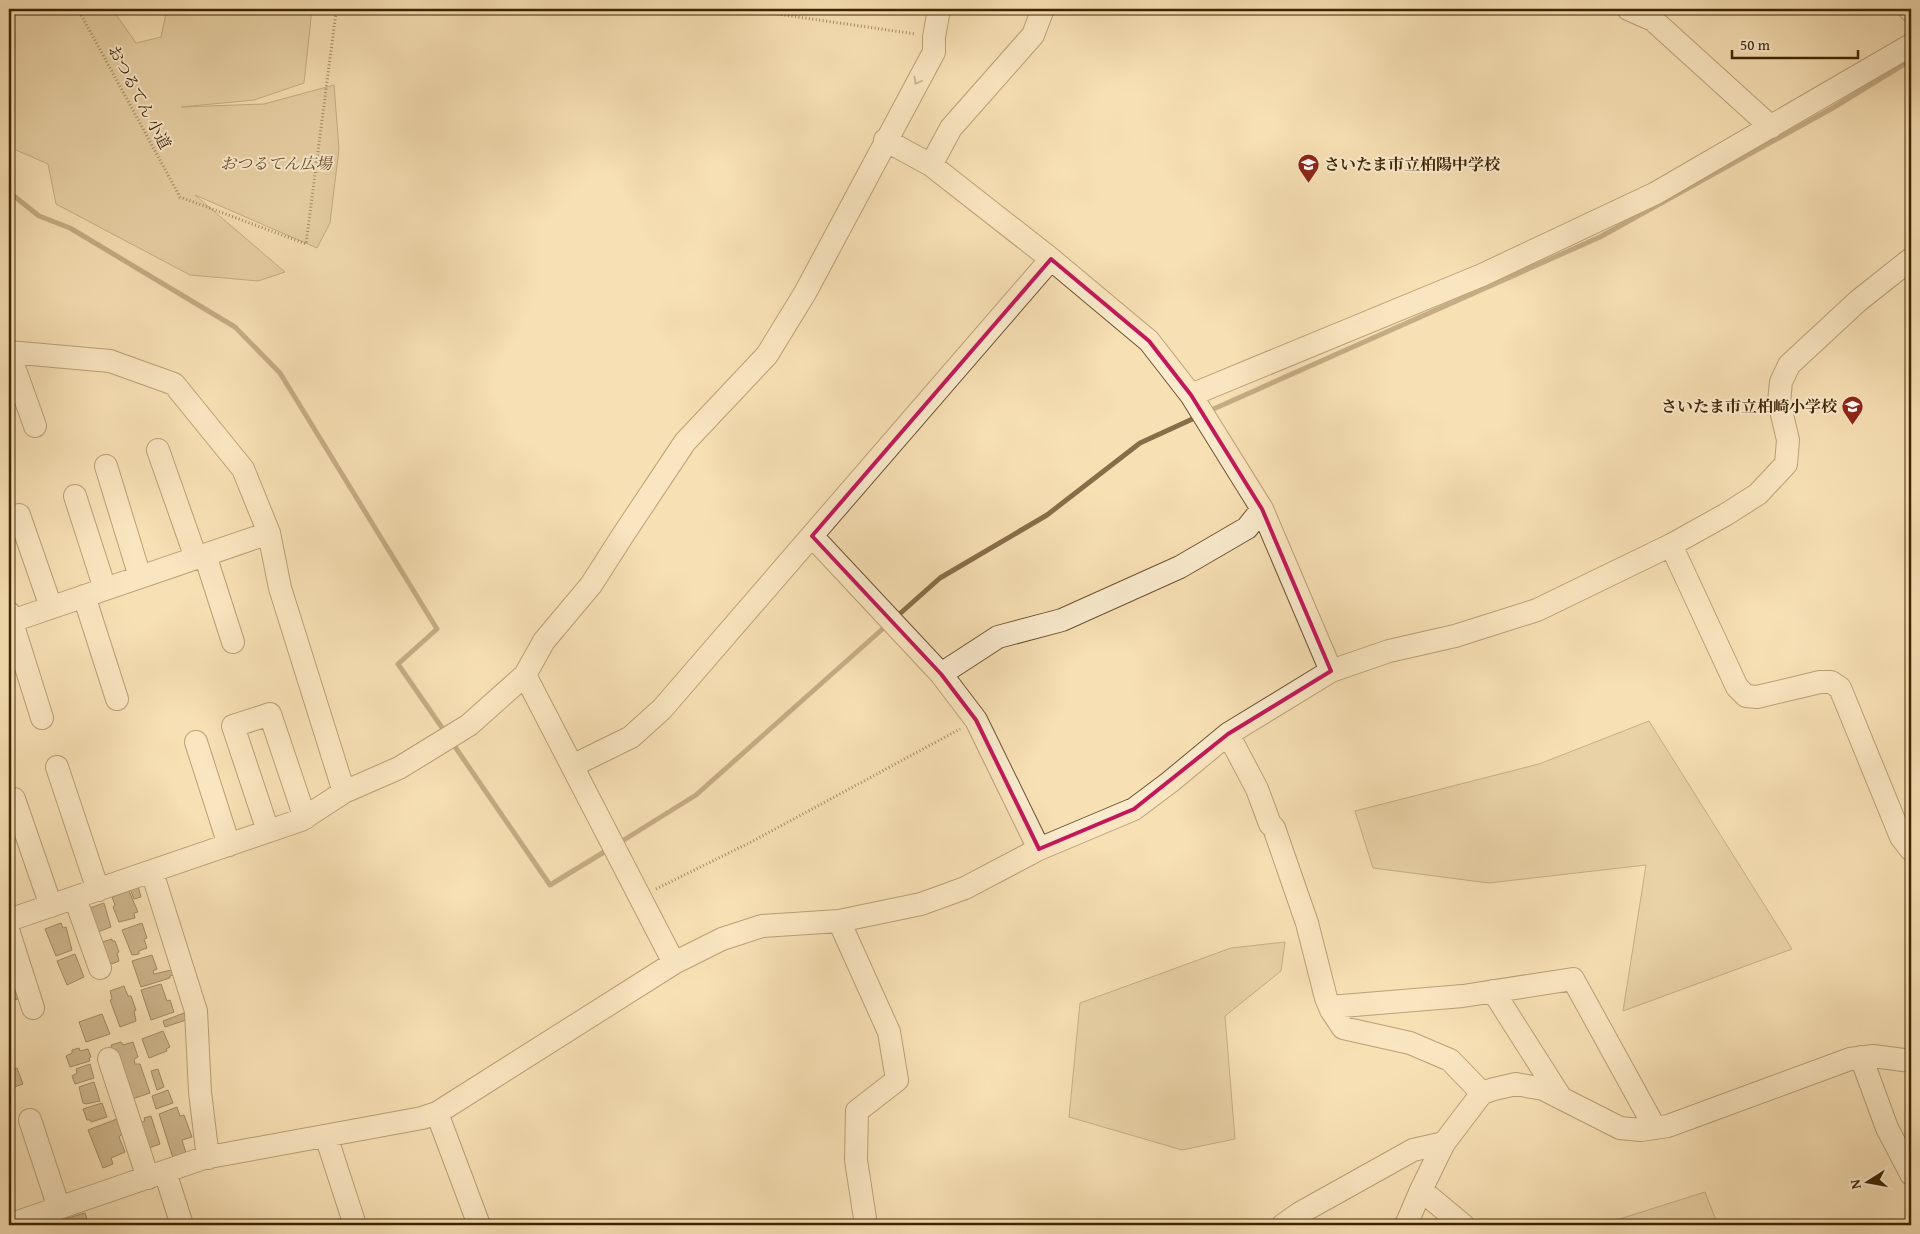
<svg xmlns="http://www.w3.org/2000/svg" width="1920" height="1234" viewBox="0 0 1920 1234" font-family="'Gentium Book Plus','Noto Serif JP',serif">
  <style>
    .green { fill: #d7c096; stroke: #8a724c }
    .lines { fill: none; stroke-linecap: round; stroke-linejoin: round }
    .stream { stroke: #876e49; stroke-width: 5 }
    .building { fill: #9e865f; stroke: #3d2403 }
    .minor-casing { stroke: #6c532f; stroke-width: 24 }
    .path { stroke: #3d2403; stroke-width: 3; stroke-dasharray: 1 2.5; stroke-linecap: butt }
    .minor { stroke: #faebce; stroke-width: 22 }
    .oneway { stroke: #9c8868 }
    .marked { fill: none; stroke: #c2185b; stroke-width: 4; stroke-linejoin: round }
    .labels { text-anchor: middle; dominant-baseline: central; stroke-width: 4; stroke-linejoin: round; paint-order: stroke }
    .street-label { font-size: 16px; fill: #3d2403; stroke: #faebce }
    .park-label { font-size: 16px; font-style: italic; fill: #644b28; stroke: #faebce }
    .poi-label { font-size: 16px; font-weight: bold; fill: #3d2403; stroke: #faebce; text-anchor: start }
  </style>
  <rect width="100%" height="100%" fill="#f7e0b4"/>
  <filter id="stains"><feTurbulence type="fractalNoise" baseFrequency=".004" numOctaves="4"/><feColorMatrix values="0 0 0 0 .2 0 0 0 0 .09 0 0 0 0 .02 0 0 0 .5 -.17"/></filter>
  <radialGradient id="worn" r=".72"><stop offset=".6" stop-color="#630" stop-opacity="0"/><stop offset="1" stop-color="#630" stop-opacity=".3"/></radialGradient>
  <!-- green -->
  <path class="green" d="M9,9H112L136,43L161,37L167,9H312L304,83L254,100L181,107L264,104L334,85L339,149L330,223L317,248L195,195L285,272L258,281L190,275L56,204L48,164L9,147Z
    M1649,721L1792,949L1623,1011L1646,865L1489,883L1373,868L1355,811L1539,764Z
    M1285,942L1281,971L1225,1016L1235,1139L1182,1150L1069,1117L1080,1003L1231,948Z
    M1705,1192L1718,1225H1609L1610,1222Z"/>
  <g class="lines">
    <!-- stream -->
    <path class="stream" d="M9,192L39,216L70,228L235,327L280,373L437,629L398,664L445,732
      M1209,411L1600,237L1831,109L1911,60
      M895,618L940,578L1047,515L1140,443L1199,416
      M451,741L550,885L609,849
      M619,843L696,795L887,625"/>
  </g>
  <!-- building -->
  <path class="building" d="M138,886L141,897L134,899L130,889Z
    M129,891L138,912L134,913L135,918L119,922L113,907L115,905L112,897Z
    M104,903L111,927L95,933L87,909Z
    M61,923L63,928L66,927L72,950L56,956L45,929Z
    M142,923L147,938L144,939L147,948L139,951V954L132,955L122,930Z
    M112,939V941H115L119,952L117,953L119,961L112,964L110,962L106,963L102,942Z
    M75,954L84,977L67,985L57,961Z
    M152,955L157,969L153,971L154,974L176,969L177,974L170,976V978L141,987L132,961Z
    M9,966L18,999L9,1001Z
    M161,984L167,1001L170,1000L174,1012L151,1020L141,990Z
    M124,986L128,996H131L136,1010L134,1011L136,1021L120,1027L110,1000L112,999L110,991Z
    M184,1013L186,1020L165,1027L163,1021Z
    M102,1014L110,1034L86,1042L79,1022Z
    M163,1031L170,1047L166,1049L167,1051L149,1058L142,1039Z
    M121,1042L123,1045L133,1042L138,1057L134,1059L135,1064H140L150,1093L129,1100L111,1045Z
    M79,1048L80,1051L88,1049L91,1057L89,1058L90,1061L70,1067L66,1056L72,1053V1050Z
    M90,1064L94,1078L75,1084L72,1076L77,1073L76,1069Z
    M17,1068L23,1084L9,1089V1071Z
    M158,1069L164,1087L157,1090L151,1071Z
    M94,1082L100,1101L86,1104L83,1103L79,1087Z
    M168,1090L173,1103L156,1109L152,1096Z
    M102,1103L107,1117L91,1122L90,1120H87L83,1109Z
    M177,1107L180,1116L184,1115L192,1137L182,1140L186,1153L173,1158L159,1114Z
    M151,1116L160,1144L146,1149L138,1124L145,1121L144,1118Z
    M117,1119L122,1134L119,1137L125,1152L111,1158L113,1164L103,1168L88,1130Z
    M85,1213L89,1225H59L58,1221Z"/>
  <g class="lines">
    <defs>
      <path id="minor" d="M1628,9L1653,20L1771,127
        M1909,9L1911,11
        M885,140L931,165L1051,259L1149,341L1191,395L1262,509L1331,671
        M931,165L951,128L1033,35L1043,9
        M9,352L110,361L174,384L243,469L269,533L280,588L344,792
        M9,353L35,426
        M1191,395L1482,275L1656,193L1911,45
        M158,450L196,558
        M106,466L140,577
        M75,496L105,589
        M19,515L51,607
        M812,536L941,674L976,720L1039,849
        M1671,545L1737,687L1746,696L1757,697L1820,682H1831L1840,688L1901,837L1911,850
        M205,555L233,642
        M84,596L117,699
        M9,613L42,718
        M9,622L269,533
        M941,674L998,637L1062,620L1180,567L1247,528L1262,509
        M525,675L674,963
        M1228,734L1257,789L1270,824L1274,828L1307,923L1326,998L1331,1010L1343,1028L1410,1043L1450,1060L1482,1093
        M196,742L229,845
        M572,766L631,737L662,709L1051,259
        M57,767L98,890
        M14,799L51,906
        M268,831L233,726L270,714L305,818
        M152,872L196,1011L200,1092L208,1158
        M75,898L100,968
        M9,920L301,820L344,792L399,768L469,725L525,675L544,641L591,585L623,535L685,442L767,355L805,293L934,52V37L939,9
        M839,921L889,1032L897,1080L857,1111L856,1160L866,1225
        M9,933L33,1008
        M1493,991L1561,1098
        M1330,1007L1463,996L1573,979L1655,1128
        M1861,1057L1887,1128L1911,1174
        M109,1059L148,1178
        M437,1113L479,1225
        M30,1120L59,1208
        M326,1136L355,1225
        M165,1172L182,1225
        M1421,1190L1463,1225
        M9,1225L204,1158L422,1118L437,1113L674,963L722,939L762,926L839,921L921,904L965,888L1039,849L1134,809L1170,782L1228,734L1331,671L1389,651L1455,636L1537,610L1671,545L1725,515L1758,494L1786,464L1788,440L1779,402L1781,382L1789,365L1858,301L1911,259
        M1283,1225L1300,1213L1413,1150L1444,1143
        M1406,1225L1421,1190L1444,1143L1482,1093L1494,1089L1516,1084L1543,1089L1620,1128L1641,1130L1668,1126L1850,1059L1873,1056L1911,1061"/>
    </defs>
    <!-- minor casing -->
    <use href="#minor" class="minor-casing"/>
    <!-- path -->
    <path class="path" d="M78,9L180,197L306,244L336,12L409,9
      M743,9L916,34
      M656,889L753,841L960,729"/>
    <!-- minor -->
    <use href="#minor" class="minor"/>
  </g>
  <!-- one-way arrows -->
  <defs><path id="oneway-chevron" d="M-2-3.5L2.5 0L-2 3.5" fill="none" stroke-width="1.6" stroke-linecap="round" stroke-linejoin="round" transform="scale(1.25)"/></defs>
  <use class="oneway" href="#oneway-chevron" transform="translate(917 81) rotate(119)"/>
  <!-- marked area -->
  <path d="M0 0H1920V1234H0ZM1051,259L1149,341L1191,395L1262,509L1331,671L1228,734L1134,809L1039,849L976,720L941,674L812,536Z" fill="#f7e0b4" fill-opacity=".55" fill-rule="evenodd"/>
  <path class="marked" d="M1051,259L1149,341L1191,395L1262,509L1331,671L1228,734L1134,809L1039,849L976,720L941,674L812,536Z"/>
  <!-- icons -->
  <defs>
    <symbol id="school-pin" viewBox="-11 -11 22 30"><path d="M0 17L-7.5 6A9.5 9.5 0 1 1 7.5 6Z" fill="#8f2418" stroke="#faebce"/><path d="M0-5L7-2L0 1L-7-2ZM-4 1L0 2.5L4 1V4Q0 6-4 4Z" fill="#fff"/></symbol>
  </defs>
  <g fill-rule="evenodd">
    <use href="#school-pin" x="1296" y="152" width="25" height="34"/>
    <use href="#school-pin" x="1840" y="394" width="25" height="34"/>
  </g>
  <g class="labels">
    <!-- street labels -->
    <g class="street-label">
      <text transform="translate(140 97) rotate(62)">おつるてん 小道</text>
    </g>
    <!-- park labels -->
    <g class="park-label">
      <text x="276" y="163">おつるてん広場</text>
    </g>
    <!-- poi labels -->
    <g class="poi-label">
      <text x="1324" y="164">さいたま市立柏陽中学校</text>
      <text x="1837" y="406" text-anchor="end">さいたま市立柏崎小学校</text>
    </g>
  </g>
  <!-- margin -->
  <rect width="1920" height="1234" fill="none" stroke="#f7e0b4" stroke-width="30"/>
  <rect x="10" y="10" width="1900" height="1214" fill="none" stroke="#3d2403" stroke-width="2.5"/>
  <rect x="15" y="15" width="1890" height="1204" fill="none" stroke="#3d2403"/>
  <!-- north arrow -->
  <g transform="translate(1868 1182) rotate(259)" stroke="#faebce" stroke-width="4" paint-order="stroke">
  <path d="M0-4L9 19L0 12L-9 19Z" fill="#3d2403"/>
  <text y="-8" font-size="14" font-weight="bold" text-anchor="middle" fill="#3d2403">N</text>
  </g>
  <!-- scale -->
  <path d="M1732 50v8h126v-8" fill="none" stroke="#3d2403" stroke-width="2.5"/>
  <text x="1740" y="50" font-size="15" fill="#3d2403" stroke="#faebce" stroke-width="4" paint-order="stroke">50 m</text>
  <rect width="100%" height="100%" filter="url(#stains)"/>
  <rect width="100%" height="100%" fill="url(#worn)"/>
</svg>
